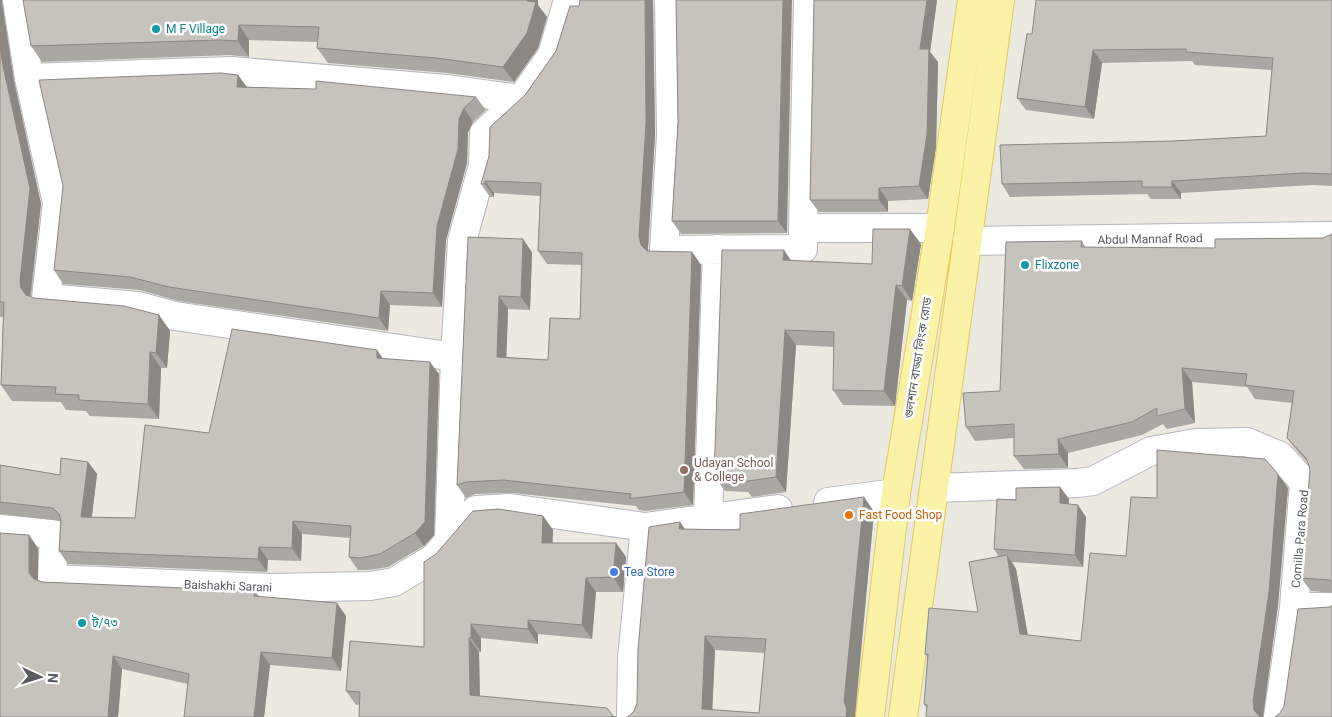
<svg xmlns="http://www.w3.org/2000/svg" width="1332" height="717" viewBox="0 0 1332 717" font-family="Roboto,'Noto Sans Bengali',sans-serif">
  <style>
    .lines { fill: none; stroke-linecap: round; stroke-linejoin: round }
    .minor-casing { stroke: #b5b7bc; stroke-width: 30 }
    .major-casing { stroke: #e8ca5b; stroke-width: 30 }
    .minor { stroke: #fff; stroke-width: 28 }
    .major { stroke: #faf2a6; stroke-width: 28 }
    .wall { fill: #aaa8a3; fill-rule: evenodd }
    .shaded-wall { fill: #8b8884 }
    .building { fill: #c6c3bd; stroke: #8b8884; fill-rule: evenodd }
    .culture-dot { fill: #0f9aa8; stroke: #fff; stroke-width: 2 }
    .education-dot { fill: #8d6e63; stroke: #fff; stroke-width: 2 }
    .food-dot { fill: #e8710a; stroke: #fff; stroke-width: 2 }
    .shop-dot { fill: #3f7fe0; stroke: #fff; stroke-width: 2 }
    .labels { text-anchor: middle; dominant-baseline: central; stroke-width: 5; stroke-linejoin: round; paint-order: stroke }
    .culture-label { font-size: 12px; fill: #0d838f; stroke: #fff; text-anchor: start }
    .street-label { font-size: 12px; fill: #595b60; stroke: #fff }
    .education-label { font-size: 12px; fill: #785e54; stroke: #fff; text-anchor: start }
    .food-label { font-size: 12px; fill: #c56008; stroke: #fff; text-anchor: start }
    .shop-label { font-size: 12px; fill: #366cbe; stroke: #fff; text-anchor: start }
  </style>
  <rect width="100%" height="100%" fill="#ebe9e0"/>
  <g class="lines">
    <defs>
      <path id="minor" d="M17,0L29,78
        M669,0L671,135L664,250L803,249V228H940
        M803,228L808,0
        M967,241L1332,236
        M455,357L175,316L138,306L46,298L57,203L29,78L231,71L446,89L521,99L552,55L568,0
        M935,488L1078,483L1093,481L1151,451L1196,443L1247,442L1280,456L1304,482L1294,607L1278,717
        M828,502L896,493
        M708,519L717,249
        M0,529L54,534L52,579L270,588L370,586L394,582L434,558L476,510L510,508L645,527
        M449,540L455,357L462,241L483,165L484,133L521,99
        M1294,607H1332
        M631,717L632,658L645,527L778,509"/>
      <path id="major" d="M870,717L896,493L940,228L972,0
        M903,717L1000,0"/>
    </defs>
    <!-- minor casing -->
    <use href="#minor" class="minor-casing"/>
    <!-- major casing -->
    <use href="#major" class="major-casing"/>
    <!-- minor -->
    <use href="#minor" class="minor"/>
    <!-- major -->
    <use href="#major" class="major"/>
  </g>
  <!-- wall -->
  <path class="wall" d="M0,0H2V2L14,81L41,204L31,297L34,298L159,315L170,331L167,368H161L159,419L90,416L86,411L66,410L61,402L12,401L1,385L3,317H0Z
    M23,0H538V5L547,17L538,48L514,82L447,73L328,63L317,48L318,42L249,40V57L230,55L42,62L31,46Z
    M580,0H653L655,135L648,249L649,251L692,252L701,265L693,505L645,511L639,510L636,506L512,493L475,494L466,498L457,485L468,237L532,252L530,310L508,309L506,357L548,360L580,319L582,265L547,264L538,251L540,196L494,193V197H490L481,184L525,95L556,51L579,6Z
    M676,0L787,233L681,234L672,221L678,122Z
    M814,0H937L930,52L938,62L936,147L928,199L888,201V212H819L810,200Z
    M1332,0V186L1313,185L1181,193V199H1151L1147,194L1010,197L1002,184L1173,141L1266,136L1272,70L1195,65L1192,61L1102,63L1094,119L1026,110L1017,98L1032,34Z
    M238,75L247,87L476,97L486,110L473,122L468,132L467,163L446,240L442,307L390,305L388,331L178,301L140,290L63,284L54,270Z
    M1332,234V593L1311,591L1301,578L1310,469L1308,463L1297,451L1287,438L1292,403L1255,399L1247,387L1192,382L1195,423L1167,429L1163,424L1142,435L1068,453V468L1024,469L1014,456V438L975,441L966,427L1000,391L1082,241L1085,247L1215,248L1323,238Z
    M921,244L912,301L907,300L895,406L843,405L833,390L834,347L796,345L786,492L752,497L748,492L725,491L714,476L791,261L872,264Z
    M383,358L439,374L434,535L424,546L388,567L369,570H358L349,557L350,538L302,534L301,561L268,560L267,572L68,564L59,551L60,521L0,514V465L60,475L88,462L97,474L92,517L135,518L209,433Z
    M1060,487L1069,499V504L1086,517L1083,567L1012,562L1016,569L1028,635L1081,641L1157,498L1288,488L1278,605L1263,715L927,709L924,704L928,658L925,654L978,612L999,557L994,549L1016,500Z
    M864,497L874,512L854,715L628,717L634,711L637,703L680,522L685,529L740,530ZM715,650L765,653L759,713L712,710Z
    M543,516L553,530L552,543H616L626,557L623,592H596L592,639L538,634V644L481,638V652H479L480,696L356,705L346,691L424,647Z
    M38,548V580L42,582L255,591L259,596L346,616L341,671L270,665L264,717H184L188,684L122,669L118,717H0Z"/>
  <!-- shaded-wall -->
  <path class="shaded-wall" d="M0,0H2V2L14,81L41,204L30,296L32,304L21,288L20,281L0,47Z
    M527,0H538V5L547,17L538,48L514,82L503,67Z
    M645,0H653L655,135L648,249L650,258L641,245L639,236Z
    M783,0H792L787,233L778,221Z
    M927,0H937L930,52L938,62L936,147L928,199L919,186L920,49Z
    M239,25L249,40V57L238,41Z
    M1093,50L1102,63L1094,119L1085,107Z
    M238,75L247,88L237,87Z
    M464,108L473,122L468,132L467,163L446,240L442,307L433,293L437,226L459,119Z
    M485,181L494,193V197L485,184Z
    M1172,181L1181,193V199L1172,187Z
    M879,188L888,201V212L879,200Z
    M910,229L921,244L912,301L902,286Z
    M523,239L532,252L530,310L521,297Z
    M784,250L794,265L783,260Z
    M692,252L701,265L693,505L684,492Z
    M896,285L907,300L895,406L884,391Z
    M381,291L390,305L388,331L379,318Z
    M499,296L508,309L506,370L497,357Z
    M159,315L170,331L167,368L156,353Z
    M785,330L796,345L786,492L776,477Z
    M377,350L386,363L377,358Z
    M150,352L161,368L159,419L148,404Z
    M430,362L439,374L434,535L424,546L415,533Z
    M1182,368L1192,382L1195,423L1185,409Z
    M1058,439L1068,453V468L1059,454Z
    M88,462L97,474L90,530L81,517Z
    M1278,474L1288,488L1278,605L1263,717H1259L1254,710L1253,701Z
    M1060,487L1069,499V515L1060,503Z
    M864,497L874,512L855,717H846L844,701Z
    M1078,505L1086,517L1083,567L1075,555Z
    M543,516L553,530L552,558L542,543Z
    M293,521L302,534L301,561L292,548Z
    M680,522L690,537L679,529Z
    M29,535L38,548V586L29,573Z
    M616,543L626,557L623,592L613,577Z
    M259,547L268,560L267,572L258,559Z
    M1007,555L1016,569L1030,648L1020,634Z
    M586,578L596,592L592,639L582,625Z
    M337,603L346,616L341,671L332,658Z
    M528,620L538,634V644L528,629Z
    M471,624L481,638V652L471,638Z
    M705,636L715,650L712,717L702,709Z
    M469,638L479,652L480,710L470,695Z
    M261,652L270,665L264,717H254Z
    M113,656L122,669L118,717H108Z"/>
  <!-- building -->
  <path class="building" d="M23,0H527V1L536,2L527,33L503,67L436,58L317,48L319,27L239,25L238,41L220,40L31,46Z
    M580,0H645L646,122L639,236L641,245L647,251L692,252L684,492L636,498H630L631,494L503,480L466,482L457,485L468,237L523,239L521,297L499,296L497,357L548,360L550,318L580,319L582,253L538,251L541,183L485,181V184H481L489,156L490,127L525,95L556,51L570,6H579Z
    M676,0H783L778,221H672L678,122Z
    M814,0H927L920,49H929L927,134L919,186L879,188V200H810Z
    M1036,0H1332V174L1304,173L1172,181V187H1142V181L1002,184L1000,145L1173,141L1266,136L1273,58L1186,52V49L1093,50L1085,107L1017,98L1027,34H1032Z
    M0,47L3,66L30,188L20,281L21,288L26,295L34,298L124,306L159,315L156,353L150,352L148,404L79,400V395L55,394L56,387L1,385L4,302H0Z
    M221,73L238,75L237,87L316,89V81L476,97L464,108L459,119L458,149L437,226L433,293L381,291L379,318L169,287L130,277L54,270L63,186L39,80Z
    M873,229H910L902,286L896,285L884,391L833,390L834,332L785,330L776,477L741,482L742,477L714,476L722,250H784L783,260L872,264Z
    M1332,234V582L1330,580L1301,578L1310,469L1306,458L1287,438L1294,391L1245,385L1247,374L1182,368L1185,409L1157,416V408L1132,422L1058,439L1059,454L1014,456V424L966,427L963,393L1000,391L1006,242L1082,241L1081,247L1215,248V239L1323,238Z
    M232,329L377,350V358L430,362L425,522L415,533L380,554L360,558L349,557L351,526L293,521L292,548L259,547L258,559L59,551L61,521L59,514L53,508L0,502V465L60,475L61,458L88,462L81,517L135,518L145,425L209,433Z
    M1157,450L1265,459L1278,474L1269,592L1253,701L1254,710L1259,716L1262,717H926L927,705L924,704L928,654H925L929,608L978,612L969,562L1007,555L1020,634L1081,641L1090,553L1126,556L1131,497L1157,498Z
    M1060,487V503L1078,505L1075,555L994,549L997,499L1016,500V488Z
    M864,497L844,701L847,710L846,717H626H628L634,711L637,703L638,649L649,527L680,522L679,529L740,530V514ZM705,636L766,639L759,713L702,709Z
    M499,509L543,516L542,543H616L613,577L586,578L582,625L528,620V629L471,624V638H469L470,695L607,708L613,716L616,717H359L360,692L346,691L350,641L424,647V562L436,554L473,511Z
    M0,533L29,535V573L34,579L42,582L255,591L254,596L337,603L332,658L261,652L254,717H184L189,674L113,656L108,717H0Z
    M1332,605V717H1275L1280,713L1284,706L1298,609L1330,607Z"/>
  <!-- markers -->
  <g class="culture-dot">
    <circle cx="156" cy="29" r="5"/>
    <circle cx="1025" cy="265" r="5"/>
    <circle cx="82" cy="623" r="5"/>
  </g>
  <circle class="education-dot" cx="684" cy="470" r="5"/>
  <circle class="food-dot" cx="849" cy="515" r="5"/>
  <circle class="shop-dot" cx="614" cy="572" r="5"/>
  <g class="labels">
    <!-- culture labels -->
    <g class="culture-label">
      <text x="166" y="29">M F Village</text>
      <text x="1035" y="265">Flixzone</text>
      <text x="92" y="623">ট/৭৩</text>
    </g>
    <!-- street labels -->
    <g class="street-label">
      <text transform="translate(1150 239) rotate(-1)">Abdul Mannaf Road</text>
      <text transform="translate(918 358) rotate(-81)">গুলশান বাড্ডা লিংক রোড</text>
      <text transform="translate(1300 539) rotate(-85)">Comilla Para Road</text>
      <text transform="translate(228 586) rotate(2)">Baishakhi Sarani</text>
    </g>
    <!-- education labels -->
    <g class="education-label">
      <text x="694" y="463">Udayan School<tspan x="694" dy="14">&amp; College</tspan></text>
    </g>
    <!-- food labels -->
    <g class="food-label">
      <text x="859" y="515">Fast Food Shop</text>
    </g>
    <!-- shop labels -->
    <g class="shop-label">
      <text x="624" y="572">Tea Store</text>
    </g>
  </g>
  <!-- north arrow -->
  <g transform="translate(40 677) rotate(94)" stroke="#ffffff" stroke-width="4" paint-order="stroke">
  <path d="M0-4L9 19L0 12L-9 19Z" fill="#595b60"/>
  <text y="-8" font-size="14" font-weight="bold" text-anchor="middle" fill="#595b60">N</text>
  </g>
</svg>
